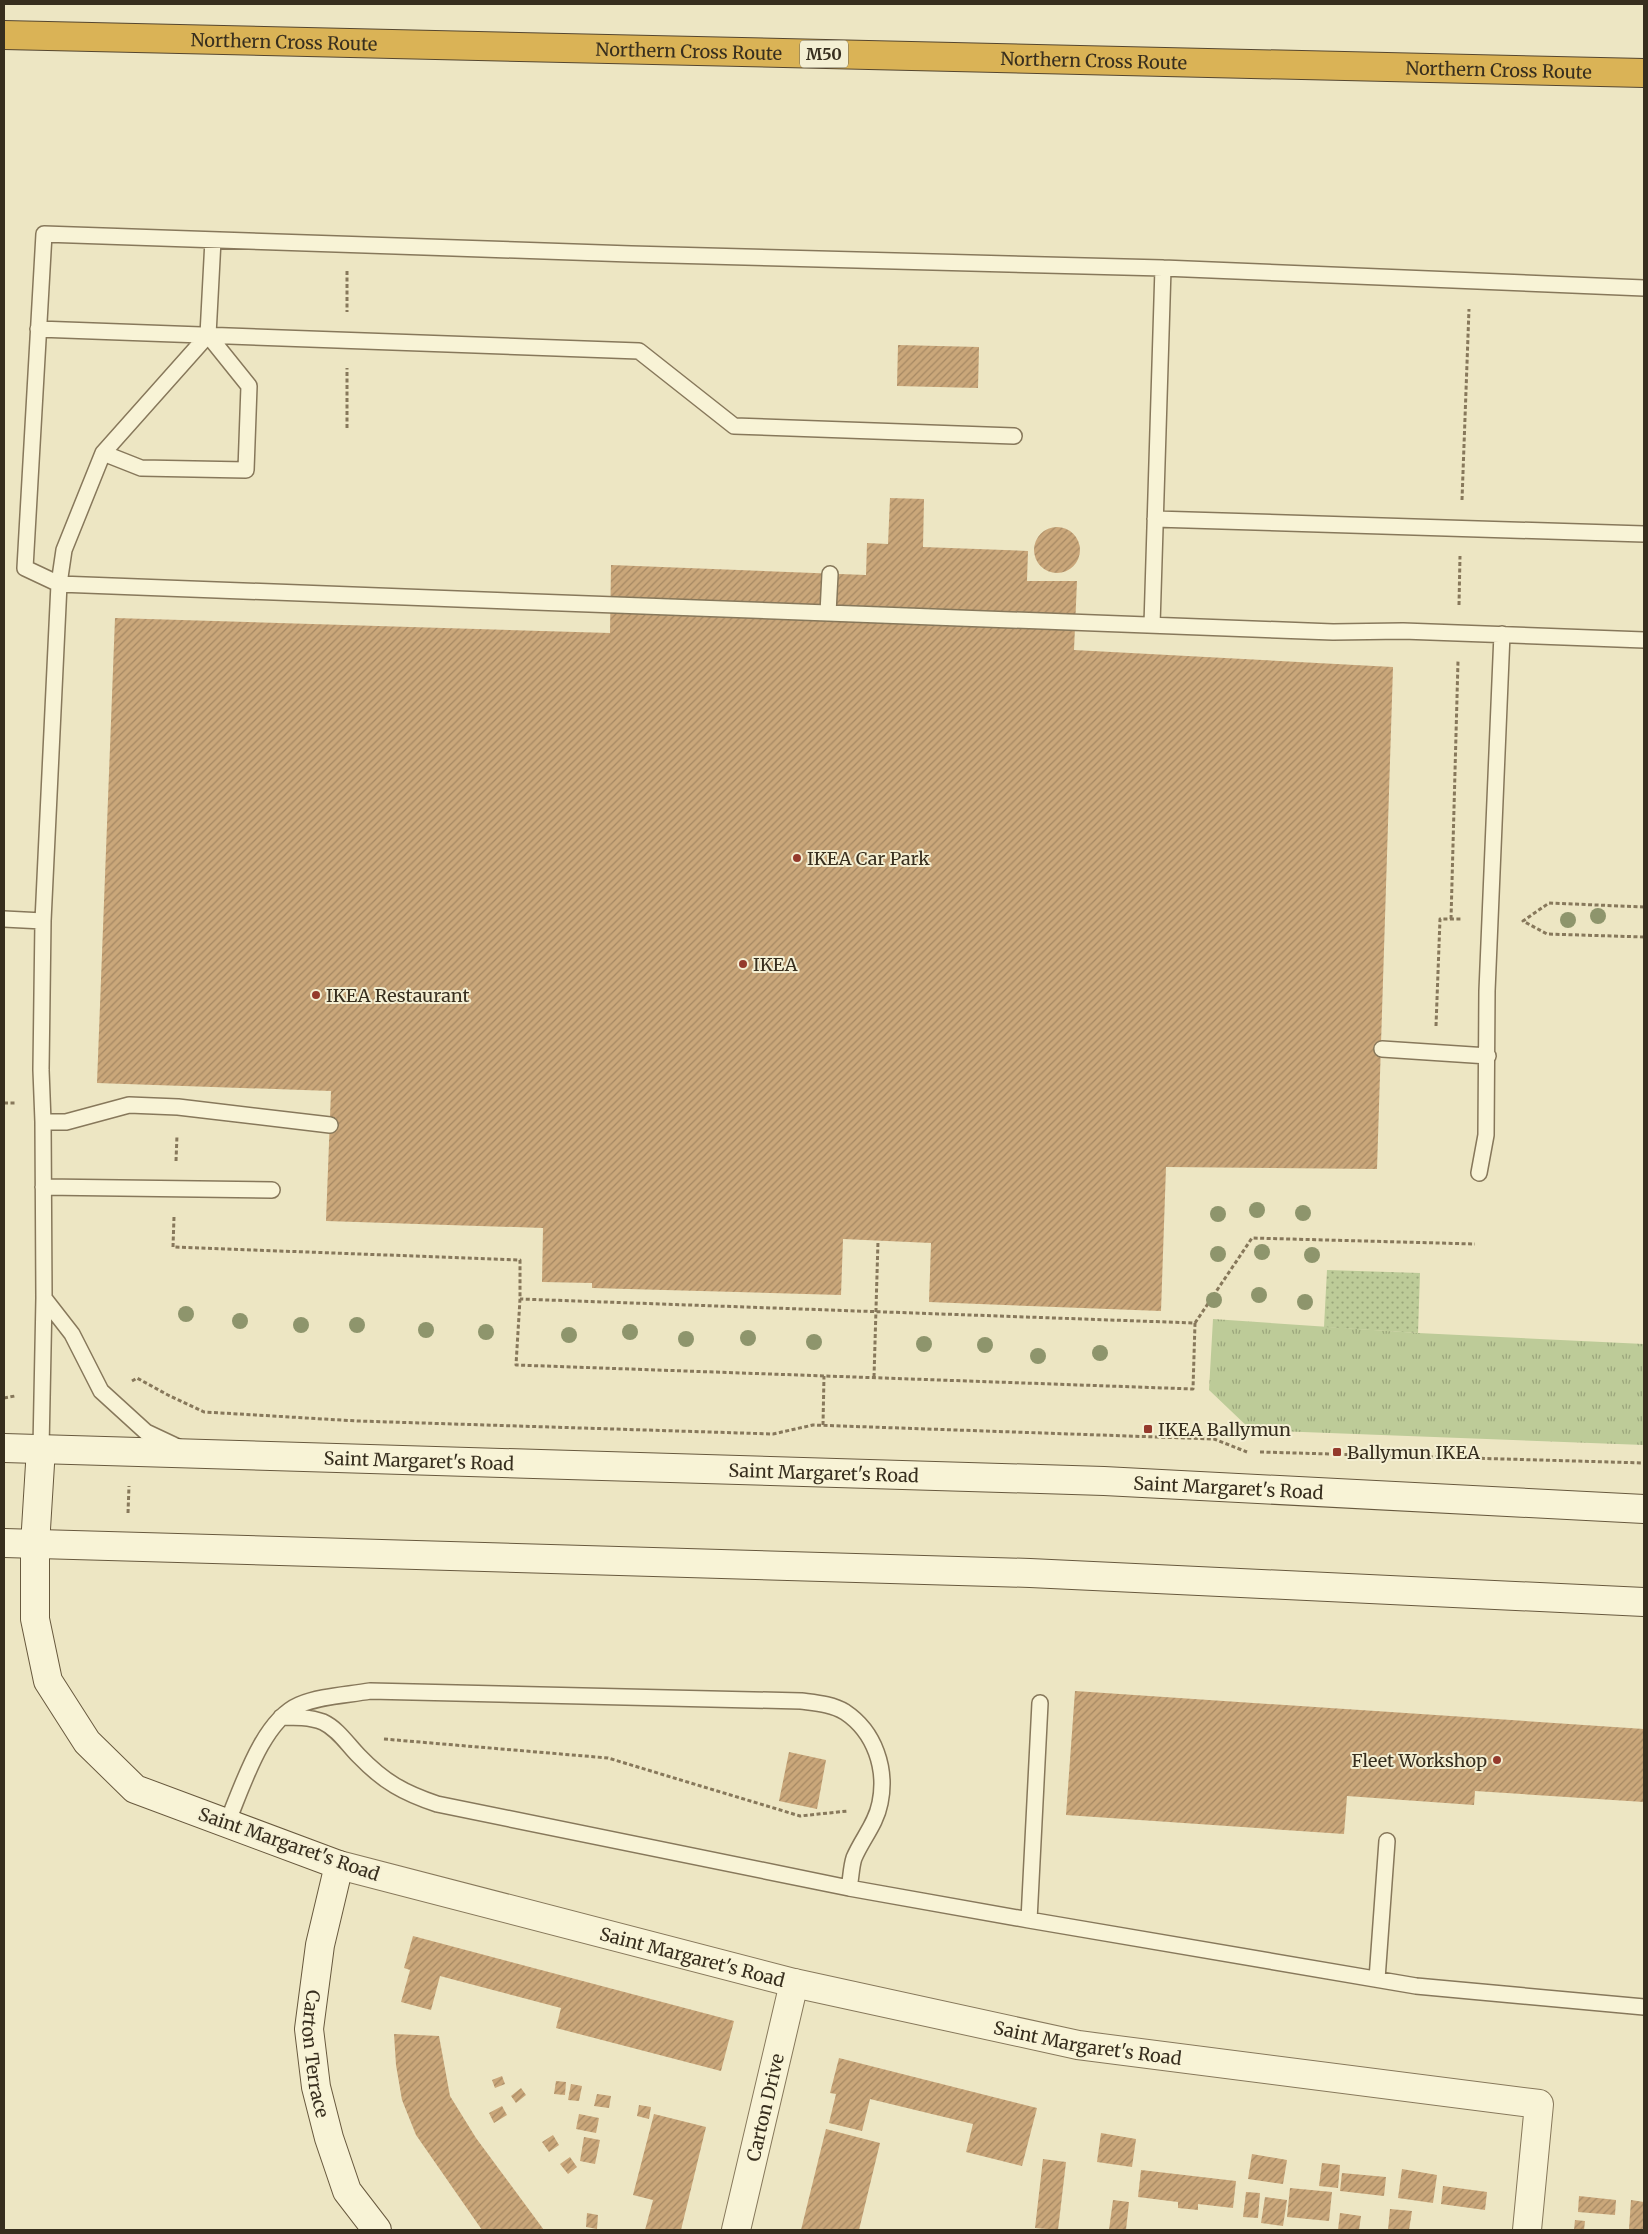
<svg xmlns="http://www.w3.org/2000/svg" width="1648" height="2234" viewBox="0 0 1648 2234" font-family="Merriweather,serif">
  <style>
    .grass { fill: url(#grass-tufts) }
    .park { fill: url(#park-dots) }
    .building { fill: url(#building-hatch) }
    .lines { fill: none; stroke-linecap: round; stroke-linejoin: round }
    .lane-casing { stroke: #87785b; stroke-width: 18 }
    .street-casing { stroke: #87785b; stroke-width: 30 }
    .secondary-casing { stroke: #68593e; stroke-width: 30 }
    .highway-casing { stroke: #55462f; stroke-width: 30 }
    .path { stroke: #87785b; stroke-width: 3; stroke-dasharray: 4 2.5; stroke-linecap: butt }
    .lane { stroke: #f8f3d6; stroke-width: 15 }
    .street { stroke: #f8f3d6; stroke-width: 28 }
    .secondary { stroke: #f8f3d6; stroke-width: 28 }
    .highway { stroke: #dab356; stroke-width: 28 }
    .tree { fill: #8e956c }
    .poi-dot { fill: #943a2c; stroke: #f4efd3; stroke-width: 2 }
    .labels { text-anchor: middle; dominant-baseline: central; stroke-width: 4; stroke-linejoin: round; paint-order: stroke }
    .shield { fill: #f4efd3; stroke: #706854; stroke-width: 1 }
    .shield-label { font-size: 16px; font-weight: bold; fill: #372e1e }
    .street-label { font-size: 18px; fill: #372e1e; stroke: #f4efd3 }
    .poi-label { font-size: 18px; fill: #372e1e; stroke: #f4efd3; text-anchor: start }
  </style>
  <defs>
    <pattern id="grass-tufts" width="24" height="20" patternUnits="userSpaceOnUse" patternTransform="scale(1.25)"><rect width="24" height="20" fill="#bdcb98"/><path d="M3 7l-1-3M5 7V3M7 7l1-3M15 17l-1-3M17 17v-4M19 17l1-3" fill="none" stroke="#9aa57b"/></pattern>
    <pattern id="park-dots" width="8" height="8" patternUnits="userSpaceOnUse" patternTransform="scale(1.25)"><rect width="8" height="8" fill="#bdcb98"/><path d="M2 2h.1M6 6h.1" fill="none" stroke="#9aa57b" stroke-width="1.8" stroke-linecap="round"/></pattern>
    <pattern id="building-hatch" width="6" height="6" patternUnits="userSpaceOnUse" patternTransform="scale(1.25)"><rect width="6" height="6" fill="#caa77a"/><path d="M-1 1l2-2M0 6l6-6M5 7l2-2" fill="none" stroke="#a58863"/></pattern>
  </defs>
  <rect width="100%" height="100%" fill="#ede6c3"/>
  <!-- grass -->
  <path class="grass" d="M1213,1319L1418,1333L1644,1344V1445L1251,1430L1209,1390Z"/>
  <!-- park -->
  <path class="park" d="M1327,1270L1420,1273L1418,1333L1324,1327Z"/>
  <!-- building -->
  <path class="building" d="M898,345L979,347L978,388L897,386Z
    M890,498L924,499L923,547L1028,551L1027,581H1077L1074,650L1393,667L1377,1169L1166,1167L1161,1311L929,1302L931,1243L843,1239L841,1295L592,1288V1283L542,1282L543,1228L326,1221L331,1091L97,1083L115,618L610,633L611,565L866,575L867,543L888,544Z
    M1034 550a23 23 0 1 1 46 0a23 23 0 1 1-46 0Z
    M1075,1691L1644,1729V1802L1475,1791L1474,1805L1347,1796L1344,1834L1066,1815Z
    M789,1752L826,1760L817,1809L779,1801Z
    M413,1936L734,2021L721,2071L556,2028L561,2008L440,1976L431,2010L401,2002L410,1970L404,1968Z
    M394,2034L439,2036L450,2096L476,2138L544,2230H482L416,2135L402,2100L396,2065Z
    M839,2058L1037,2108L1022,2166L966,2152L973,2124L870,2099L862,2131L829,2123L836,2094L830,2093Z
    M502,2076L505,2084L495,2088L492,2080Z
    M556,2081L566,2082L565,2095L554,2094Z
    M571,2084L582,2086L579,2101L568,2100Z
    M521,2088L526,2095L516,2103L511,2096Z
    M597,2094L611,2096L609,2108L594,2106Z
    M639,2105L651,2107L649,2119L637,2116Z
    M502,2106L507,2115L494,2123L489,2113Z
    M579,2114L599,2118L596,2133L576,2129Z
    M654,2114L706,2127L681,2230H645L653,2200L633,2195Z
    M826,2129L880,2143L859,2230H801Z
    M1101,2133L1136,2139L1132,2167L1097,2162Z
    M553,2135L559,2145L549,2152L542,2142Z
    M584,2137L600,2140L595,2164L580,2161Z
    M1252,2154L1287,2160L1283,2184L1248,2179Z
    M570,2157L577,2167L568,2174L560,2164Z
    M1043,2159L1066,2162L1058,2230L1035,2228Z
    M1322,2163L1340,2165L1338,2188L1319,2186Z
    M1402,2169L1437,2175L1433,2203L1398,2198Z
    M1141,2170L1236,2181L1233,2208L1198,2204V2210L1178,2208V2202L1138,2197Z
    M1342,2173L1386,2177L1384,2196L1340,2191Z
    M1443,2186L1487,2192L1485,2210L1441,2204Z
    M1290,2188L1332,2192L1329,2221L1287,2217Z
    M1246,2192L1260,2193L1258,2218L1243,2217Z
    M1579,2196L1616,2200L1615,2215L1578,2212Z
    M1265,2197L1287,2200L1283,2226L1261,2223Z
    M1113,2200L1129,2202L1126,2230H1109Z
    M1631,2200L1644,2202V2230L1629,2229Z
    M1390,2209L1412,2211L1409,2230H1388Z
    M587,2213L598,2215L597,2229L586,2227Z
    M1340,2213L1361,2216L1359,2230H1338Z
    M1575,2220L1585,2221L1584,2230H1574Z"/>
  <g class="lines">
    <defs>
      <path id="lane" d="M213,240L208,335L103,453L64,550L59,584L1333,632L1403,631L1644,640
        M38,329L639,351L734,426L1014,436
        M103,453L141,468L246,470L249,386L208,335
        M1155,519L1644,534
        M828,613L830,574
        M1152,625L1163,268
        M4,919L43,921
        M1382,1049L1488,1056
        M43,1122H66L129,1105L178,1107L330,1125
        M1479,1173L1486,1135L1487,991L1502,634
        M43,1187L272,1190
        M44,1298L72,1334L101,1391L146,1432L180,1448
        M41,1448L44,1298L43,1122L41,1070L43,921L59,584L25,568L44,234L631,254L1163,268L1644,288
        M281,1717C295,1717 310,1717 323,1722C338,1729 348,1745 359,1756C384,1782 404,1793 437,1804L849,1888L1029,1920L1416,1986L1644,2007
        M227,1823C242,1788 262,1721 299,1705C320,1696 347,1695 370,1691L801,1701C816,1703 832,1704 845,1712C875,1732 887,1769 880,1803C876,1824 862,1839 854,1858C851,1867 851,1879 849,1888
        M1029,1920L1040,1703
        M1377,1979L1387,1841"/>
      <g id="street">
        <path id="s1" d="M339,1865L794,1983L1078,2045L1539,2104L1527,2230"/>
        <path id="s2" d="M736,2230L794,1983"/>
      </g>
      <g id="secondary">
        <path id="s3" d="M4,1448L1104,1481L1644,1509"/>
        <path id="s4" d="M41,1448L35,1545V1619L48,1681L87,1742L135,1789L339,1865L320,1945L309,2029L316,2087L329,2138L347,2191L377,2230"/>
        <path d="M4,1543L1030,1573L1644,1602"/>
      </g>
      <g id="highway">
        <path id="s5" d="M4,35L1644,73"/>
      </g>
    </defs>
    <!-- lane casing -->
    <use href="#lane" class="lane-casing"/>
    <!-- street casing -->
    <use href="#street" class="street-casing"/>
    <!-- secondary casing -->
    <use href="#secondary" class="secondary-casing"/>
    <!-- highway casing -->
    <use href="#highway" class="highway-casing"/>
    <!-- path -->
    <path class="path" d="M347,271V312
      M347,428V368
      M1462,500L1469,309
      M1459,605L1460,556
      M1644,907L1549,903L1523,921L1547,934L1644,937
      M1451,919L1458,661
      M1436,1026L1440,919H1462
      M4,1103H16
      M176,1161L177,1135
      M174,1217L173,1247L520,1260V1299L516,1365L1193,1389L1195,1323L520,1299
      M1195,1323L1252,1238L1475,1244
      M874,1377L878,1241
      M132,1381L137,1378L168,1395L204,1412L358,1421L773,1434L813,1425L1214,1439L1247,1452
      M4,1398L15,1396
      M823,1425L824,1376
      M1260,1452L1644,1463
      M128,1513L129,1486
      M384,1739L608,1758L800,1816L848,1811"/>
    <!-- lane -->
    <use href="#lane" class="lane"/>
    <!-- street -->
    <use href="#street" class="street"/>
    <!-- secondary -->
    <use href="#secondary" class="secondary"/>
    <!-- highway -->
    <use href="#highway" class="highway"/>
  </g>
  <!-- trees -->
  <g class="tree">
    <circle cx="1598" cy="916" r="8"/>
    <circle cx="1568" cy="920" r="8"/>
    <circle cx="1257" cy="1210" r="8"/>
    <circle cx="1303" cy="1213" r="8"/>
    <circle cx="1218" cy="1214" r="8"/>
    <circle cx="1262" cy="1252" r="8"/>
    <circle cx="1218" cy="1254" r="8"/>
    <circle cx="1312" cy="1255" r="8"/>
    <circle cx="1259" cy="1295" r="8"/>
    <circle cx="1214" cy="1300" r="8"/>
    <circle cx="1305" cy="1302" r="8"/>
    <circle cx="186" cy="1314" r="8"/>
    <circle cx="240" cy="1321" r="8"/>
    <circle cx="301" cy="1325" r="8"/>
    <circle cx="357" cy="1325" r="8"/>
    <circle cx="426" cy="1330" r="8"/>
    <circle cx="486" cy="1332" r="8"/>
    <circle cx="630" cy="1332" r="8"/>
    <circle cx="569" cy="1335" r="8"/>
    <circle cx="748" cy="1338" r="8"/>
    <circle cx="686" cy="1339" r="8"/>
    <circle cx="814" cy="1342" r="8"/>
    <circle cx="924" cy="1344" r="8"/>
    <circle cx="985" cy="1345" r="8"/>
    <circle cx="1100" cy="1353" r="8"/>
    <circle cx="1038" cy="1356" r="8"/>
  </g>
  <!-- markers -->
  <g class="poi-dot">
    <circle cx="797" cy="858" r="5"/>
    <circle cx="743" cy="964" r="5"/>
    <circle cx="316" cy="995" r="5"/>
    <rect x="1143" y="1424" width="10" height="10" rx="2.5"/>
    <rect x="1332" y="1447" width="10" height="10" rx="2.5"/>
    <circle cx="1497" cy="1760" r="5"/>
  </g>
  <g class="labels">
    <!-- shield labels -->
    <rect class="shield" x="800" y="40.5" width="48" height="27" rx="4"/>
    <g class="shield-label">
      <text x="824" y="54">M50</text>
    </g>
    <!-- street labels -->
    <g class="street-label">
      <text stroke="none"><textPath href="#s5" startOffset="280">Northern Cross Route</textPath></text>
      <text stroke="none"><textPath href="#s5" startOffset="685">Northern Cross Route</textPath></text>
      <text stroke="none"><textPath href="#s5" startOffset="1090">Northern Cross Route</textPath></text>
      <text stroke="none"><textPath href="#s5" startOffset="1495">Northern Cross Route</textPath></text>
      <text stroke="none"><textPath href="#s3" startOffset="415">Saint Margaret's Road</textPath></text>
      <text stroke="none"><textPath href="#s3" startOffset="820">Saint Margaret's Road</textPath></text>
      <text stroke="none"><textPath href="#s3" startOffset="1225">Saint Margaret's Road</textPath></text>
      <text transform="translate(289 1844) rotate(19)">Saint Margaret's Road</text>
      <text stroke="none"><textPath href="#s1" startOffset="365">Saint Margaret's Road</textPath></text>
      <text stroke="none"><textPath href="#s1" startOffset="770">Saint Margaret's Road</textPath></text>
      <text stroke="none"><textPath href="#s4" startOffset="784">Carton Terrace</textPath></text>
      <text stroke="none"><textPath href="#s2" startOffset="126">Carton Drive</textPath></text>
    </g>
    <!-- poi labels -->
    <g class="poi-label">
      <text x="807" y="858">IKEA Car Park</text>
      <text x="753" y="964">IKEA</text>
      <text x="326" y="995">IKEA Restaurant</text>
      <text x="1158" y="1429">IKEA Ballymun</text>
      <text x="1347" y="1452">Ballymun IKEA</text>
      <text x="1487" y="1760" text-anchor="end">Fleet Workshop</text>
    </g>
  </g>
  <!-- border -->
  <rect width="1648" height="2234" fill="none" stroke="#372e1e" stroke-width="10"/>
</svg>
